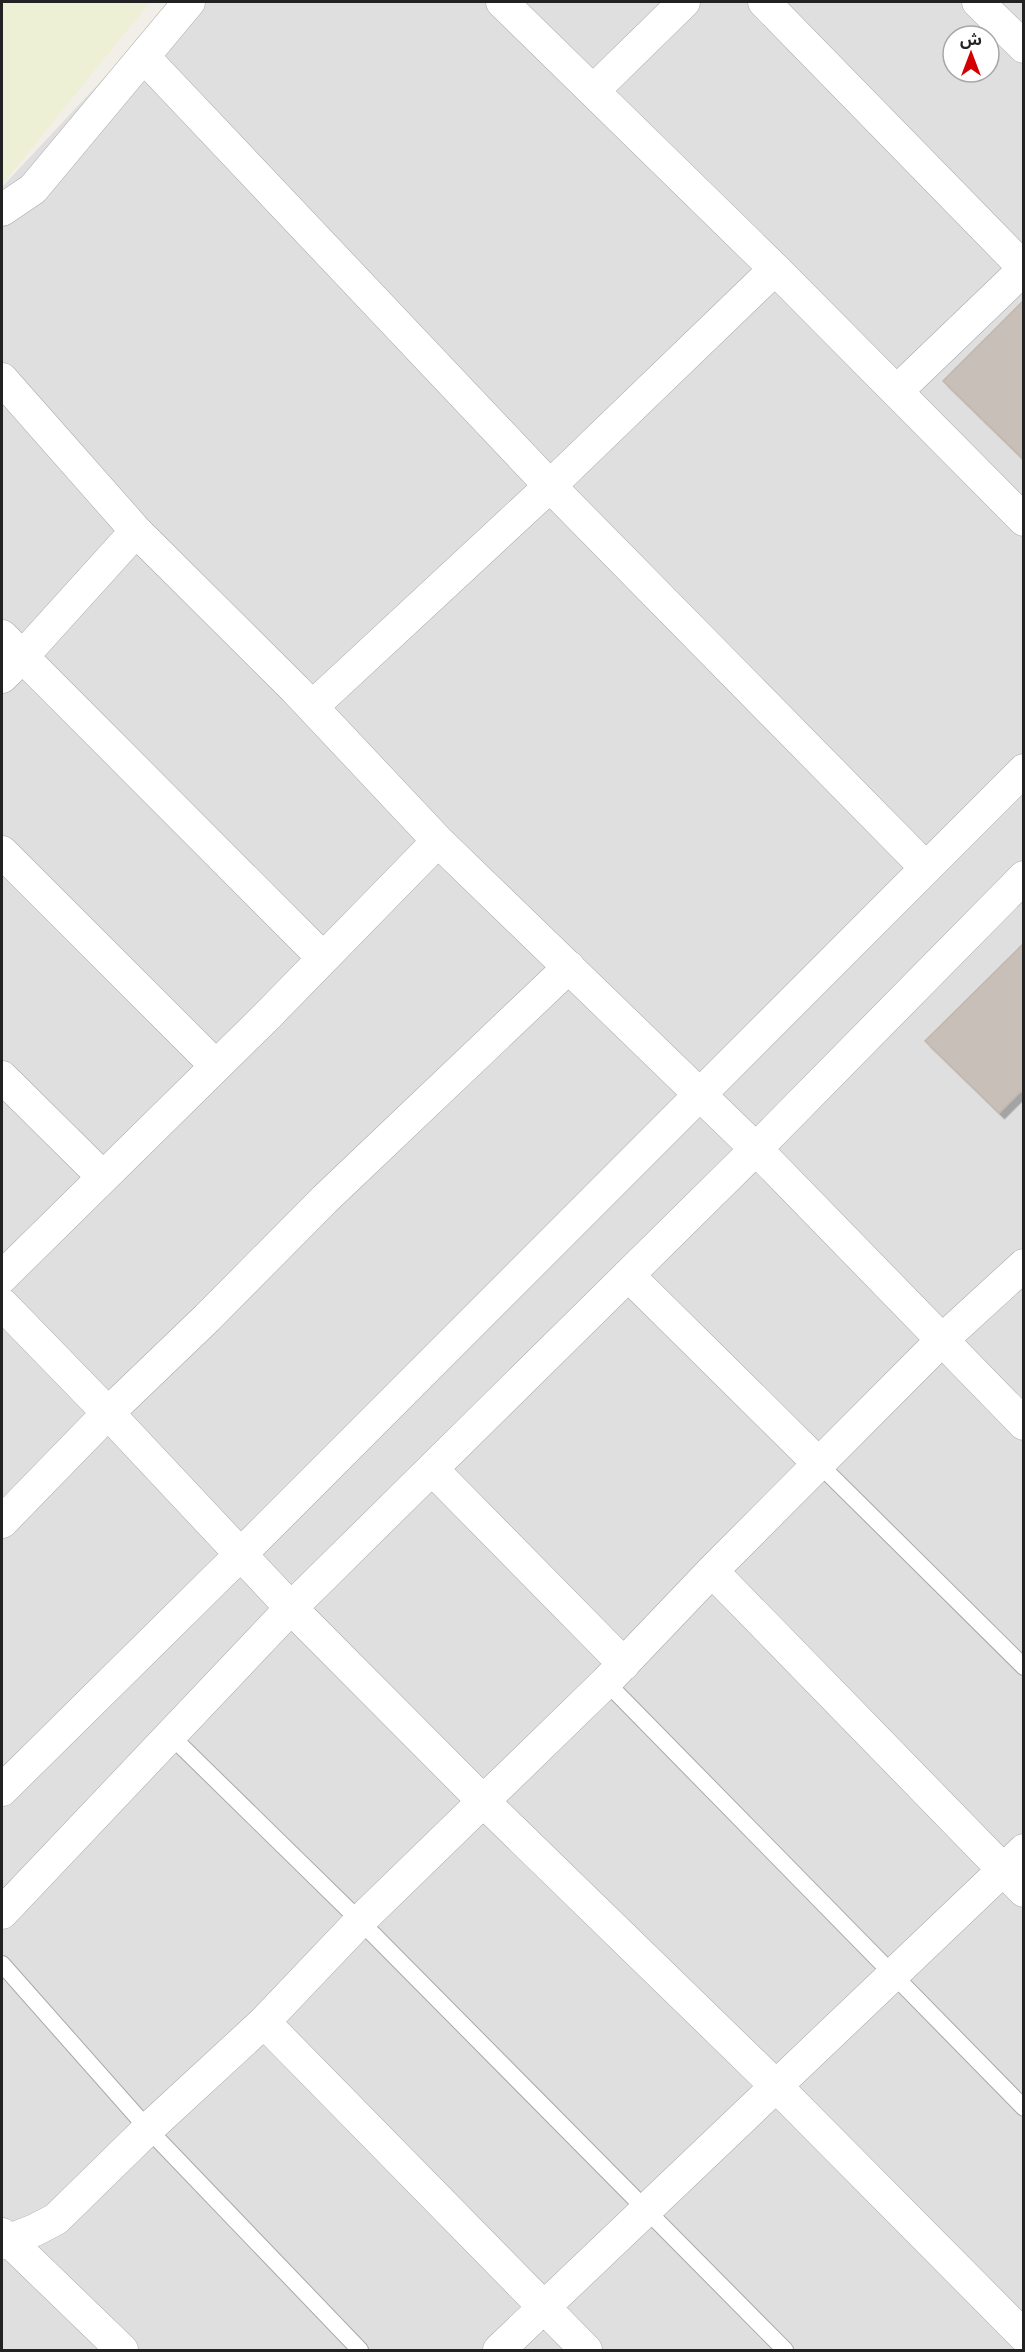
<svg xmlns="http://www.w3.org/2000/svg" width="1025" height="2352" viewBox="0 0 1025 2352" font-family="Karla,'Noto Sans Arabic',sans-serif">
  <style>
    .residential { fill: #e0dfdf; fill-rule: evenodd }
    .farmland { fill: #eef0d5 }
    .building { fill: #c7bfb8; stroke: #c4b6ab; stroke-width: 1.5; filter: url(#shadow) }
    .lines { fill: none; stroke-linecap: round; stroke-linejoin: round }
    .lane-casing { stroke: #a9a9a9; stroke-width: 18 }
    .street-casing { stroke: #a9a9a9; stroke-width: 33 }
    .lane { stroke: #fff; stroke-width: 16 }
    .street { stroke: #fff; stroke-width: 32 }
  </style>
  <defs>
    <filter id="shadow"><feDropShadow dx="5.5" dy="5.5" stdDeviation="0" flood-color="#0004"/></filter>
  </defs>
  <rect width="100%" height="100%" fill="#f2efe9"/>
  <!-- residential -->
  <path class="residential" d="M175,2H1023V2350H2V187ZM953,36H989V72H953Z"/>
  <!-- farmland -->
  <path class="farmland" d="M2,2H150L2,185Z"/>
  <!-- building -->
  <path class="building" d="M1024,300V460L943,381Z
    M1024,943V1093L1021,1091L999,1113L925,1041Z"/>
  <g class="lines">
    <defs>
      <path id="lane" d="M819,1464L1024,1667
        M606,1682L1024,2108
        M170,1735L360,1921L785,2350
        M2,1964L148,2129L360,2350"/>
      <path id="street" d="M502,2L775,269L1024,520
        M764,2L1024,268
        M978,2L1024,47
        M144,57L550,486L925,867
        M593,91L684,2
        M2,210L33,189L189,2
        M2,379L136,531L295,689L438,841L756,1149L1024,1424
        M897,391L1024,269
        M2,636L323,958
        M2,677L23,656L136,531
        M312,707L550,486L775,269
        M2,852L216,1066
        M2,1077L103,1177
        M628,1275L819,1464
        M2,1277L267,1016L438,841
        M2,1304L108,1413L291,1608L483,1801L776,2086L1024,2336
        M432,1469L624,1664
        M2,1522L108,1413L207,1318L325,1199L569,967
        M712,1571L1024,1891
        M2,1790L241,1554L1024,770
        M2,1913L291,1608L756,1149L1024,877
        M264,2022L586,2350
        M2,2234L122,2350
        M2,2243L35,2230L56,2219L148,2129L264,2022L360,1921L606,1682L712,1571L941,1341L1024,1265
        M499,2350L1024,1850"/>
    </defs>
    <!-- lane casing -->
    <use href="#lane" class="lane-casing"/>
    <!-- street casing -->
    <use href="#street" class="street-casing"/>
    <!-- lane -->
    <use href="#lane" class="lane"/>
    <!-- street -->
    <use href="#street" class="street"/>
  </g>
  <!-- border -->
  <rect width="1025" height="2352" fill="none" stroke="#222222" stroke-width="6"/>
  <!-- north arrow -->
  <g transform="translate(971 54)"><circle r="28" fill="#ffffff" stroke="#a7a7a7" stroke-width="1.5"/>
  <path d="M0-4.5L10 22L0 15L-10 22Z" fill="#d40000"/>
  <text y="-9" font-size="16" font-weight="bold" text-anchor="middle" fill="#222222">ش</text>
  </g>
</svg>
